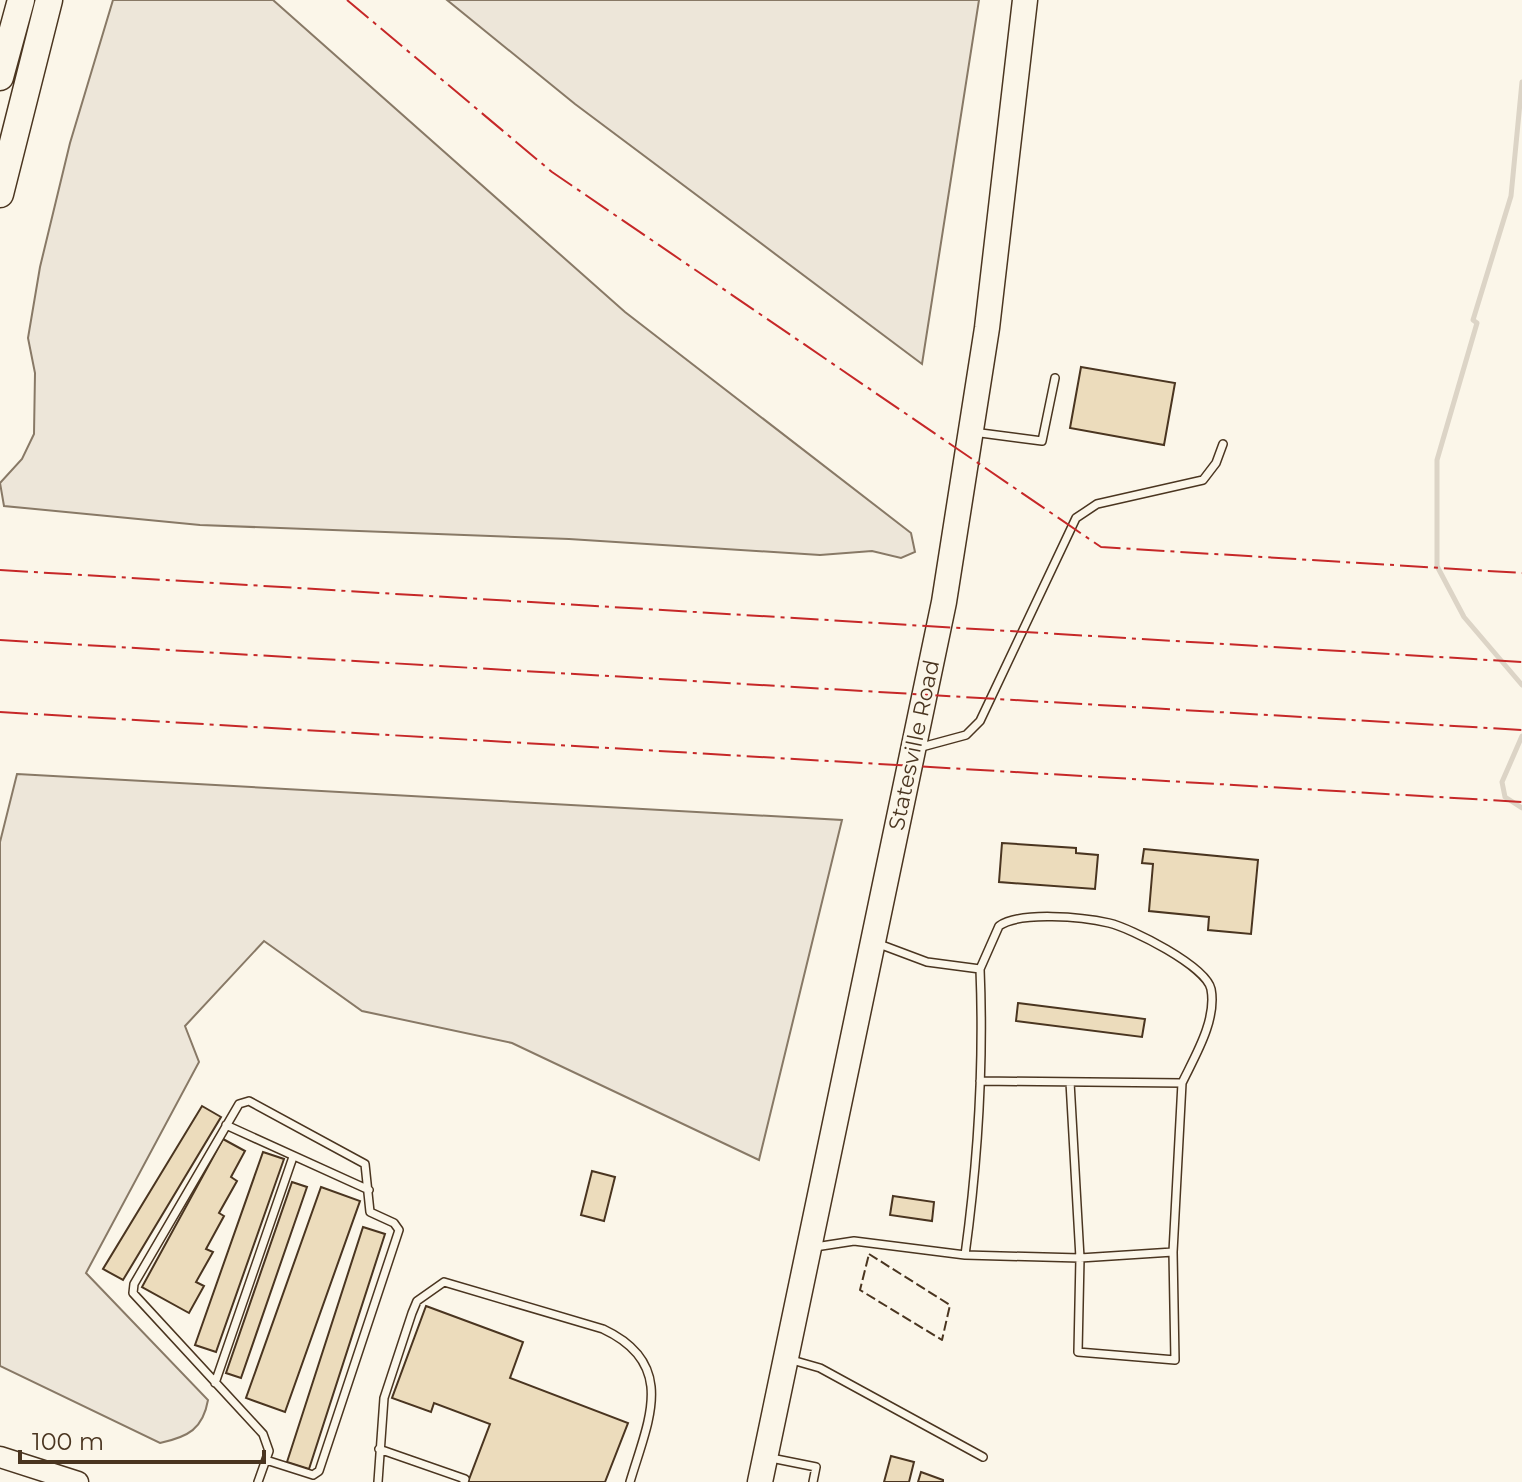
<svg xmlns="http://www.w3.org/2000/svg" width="1522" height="1482" viewBox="0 0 1522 1482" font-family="Montserrat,sans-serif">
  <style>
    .green { fill: #ede6d9; stroke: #887966; stroke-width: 2 }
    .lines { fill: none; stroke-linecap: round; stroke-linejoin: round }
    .stream { stroke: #dcd4c6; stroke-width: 5 }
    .building { fill: #ecdcbc; stroke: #4a3520; stroke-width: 2 }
    .lane-casing { stroke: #4a3520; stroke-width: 10 }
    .secondary-casing { stroke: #4a3520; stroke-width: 23 }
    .primary-casing { stroke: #4a3520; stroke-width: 27 }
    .highway-casing { stroke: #4a3520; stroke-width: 29 }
    .lane { stroke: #fbf6e9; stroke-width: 7 }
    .secondary { stroke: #fbf6e9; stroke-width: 20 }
    .primary { stroke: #fbf6e9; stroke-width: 24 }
    .highway { stroke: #fbf6e9; stroke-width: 26 }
    .fence { stroke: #4a3520; stroke-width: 2; stroke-dasharray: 10 4; stroke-linecap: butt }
    .power { stroke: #c62828; stroke-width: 2; stroke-dasharray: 28 6 4 6; stroke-linecap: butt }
    .labels { text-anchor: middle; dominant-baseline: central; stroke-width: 6; stroke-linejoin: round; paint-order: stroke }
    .street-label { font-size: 22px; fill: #4a3520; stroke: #fbf6e9 }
  </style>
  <rect width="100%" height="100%" fill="#fbf6e9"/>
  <!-- green -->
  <path class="green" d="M113,0H273L625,312L911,533L915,552L901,558L872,551L820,555L569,539L200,525L4,506L0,483L22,459L34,434L35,373L28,338L40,267L70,143Z
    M447,0H979L922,364L575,104Z
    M17,774L842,820L759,1160L512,1043L362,1011L264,941L185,1026L199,1062L86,1273L208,1400C203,1429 188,1437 160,1443L0,1366V842Z"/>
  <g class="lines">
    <!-- stream -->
    <path class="stream" d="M1522,82L1511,196L1473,320L1477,323L1437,460V566L1464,617L1522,685
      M1522,736L1502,782L1505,797L1522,808"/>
  </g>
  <!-- building -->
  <path class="building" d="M1081,367L1175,383L1164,445L1070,428Z
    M1002,843L1076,848V853L1098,855L1095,889L999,882Z
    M1144,849L1258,860L1251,934L1208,930L1209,917L1149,911L1153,864L1142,863Z
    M1018,1003L1145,1019L1142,1037L1016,1021Z
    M202,1106L221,1117L123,1280L103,1269Z
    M223,1139L245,1151L231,1177L237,1181L219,1213L224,1216L206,1249L213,1252L196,1282L204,1286L189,1313L142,1287Z
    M263,1152L284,1159L216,1352L195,1345Z
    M592,1171L615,1177L604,1221L581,1215Z
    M292,1182L307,1187L241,1378L226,1373Z
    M321,1187L360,1201L285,1412L246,1398Z
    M893,1196L934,1202L932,1221L890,1215Z
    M363,1227L385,1234L309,1469L287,1462Z
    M426,1306L523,1342L510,1378L628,1423L605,1482H468L490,1424L434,1403L431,1412L392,1398Z
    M891,1456L914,1462L909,1482H884Z
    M921,1472L943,1480V1482H918Z"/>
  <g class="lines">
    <defs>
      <path id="lane" d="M973,432L1042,441L1055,378
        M918,748L966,735L980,721L1076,518L1097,504L1203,480L1216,463L1223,444
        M879,944L927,962L980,969C984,1065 978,1160 965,1255L1080,1258L1078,1352L1175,1360L1173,1252
        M980,969L999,926C1020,911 1083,917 1109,923C1131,928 1206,966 1211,989C1217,1020 1195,1056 1182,1083
        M980,1081L1182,1083L1173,1252L1080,1258L1070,1082
        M226,1125L369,1190
        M815,1247L854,1241L965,1255
        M792,1360L820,1368L983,1457
        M215,1383L293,1157
        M379,1449L465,1479L464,1482
        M771,1458L816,1467L813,1482
        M258,1482L269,1451L263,1434L133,1293L134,1284L239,1104L249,1101L365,1164L370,1212L394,1223L399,1230L319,1471L313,1475L266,1460
        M378,1482L384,1398L412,1313L417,1301L444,1282L603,1329C678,1364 648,1421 630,1482"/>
      <path id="secondary" d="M0,1457L78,1482"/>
      <path id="primary" d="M760,1482L944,602L987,328L1025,0"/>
      <path id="highway" d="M0,77L21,0
        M0,194L49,0"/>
    </defs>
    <!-- lane casing -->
    <use href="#lane" class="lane-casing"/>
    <!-- secondary casing -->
    <use href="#secondary" class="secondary-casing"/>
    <!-- primary casing -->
    <use href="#primary" class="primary-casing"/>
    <!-- highway casing -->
    <use href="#highway" class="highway-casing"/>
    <!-- lane -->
    <use href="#lane" class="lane"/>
    <!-- secondary -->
    <use href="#secondary" class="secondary"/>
    <!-- primary -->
    <use href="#primary" class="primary"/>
    <!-- highway -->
    <use href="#highway" class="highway"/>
    <!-- fence -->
    <path class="fence" d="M869,1254L950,1305L942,1340L860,1290Z"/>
    <!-- power -->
    <path class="power" d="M347,0L552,172L1101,547L1522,573
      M0,570L1522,662
      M0,640L1522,730
      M0,712L1522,802"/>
  </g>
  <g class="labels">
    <!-- street labels -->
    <g class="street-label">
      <text transform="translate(914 745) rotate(-78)">Statesville Road</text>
    </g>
  </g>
  <!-- scale -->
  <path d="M20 1450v12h244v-12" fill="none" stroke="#4a3520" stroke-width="4"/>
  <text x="32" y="1450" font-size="24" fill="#4a3520" stroke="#fbf6e9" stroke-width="6" paint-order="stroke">100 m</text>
</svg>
